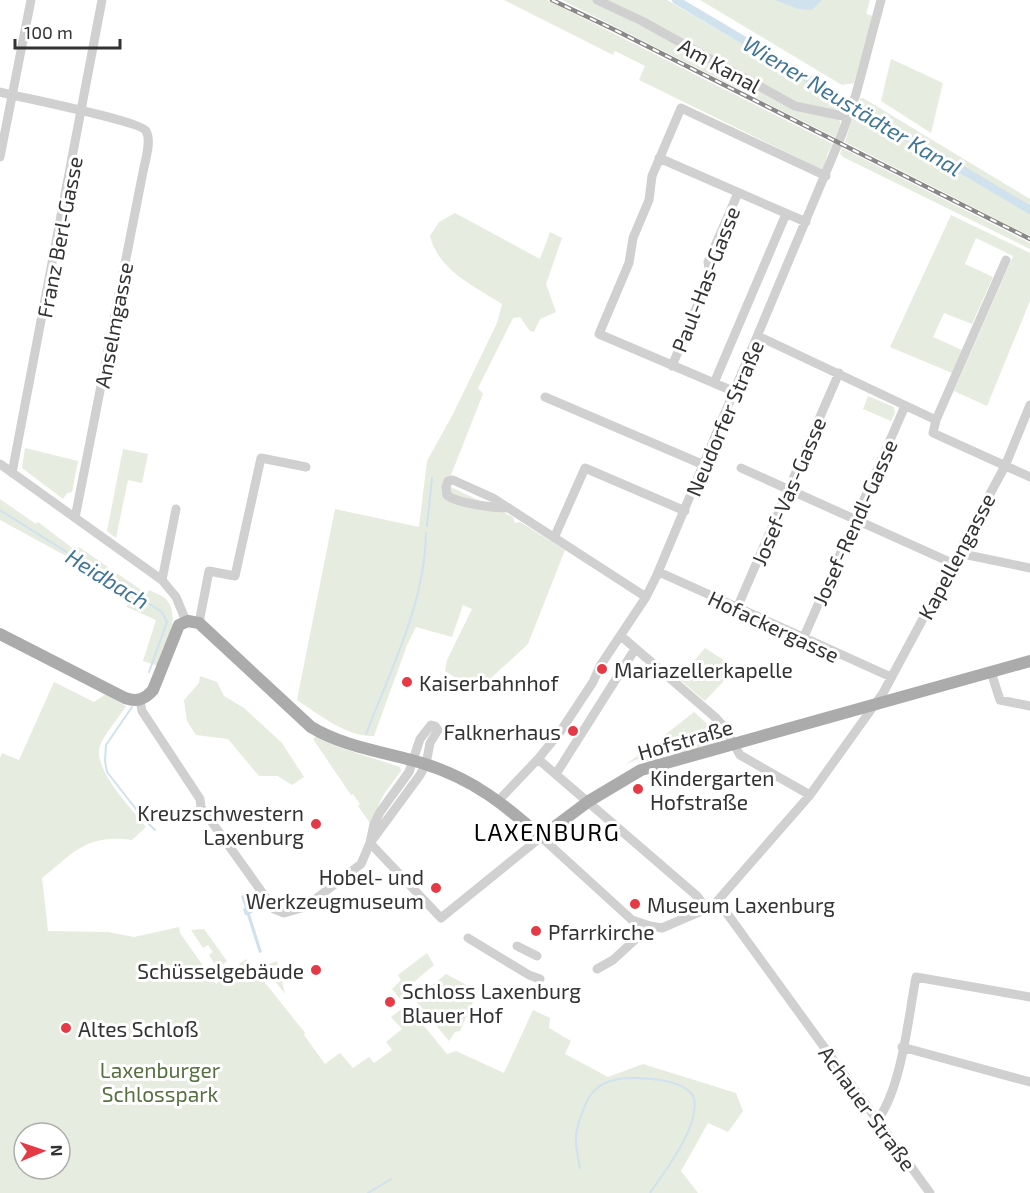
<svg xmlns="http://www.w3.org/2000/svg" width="1030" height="1193" viewBox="0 0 1030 1193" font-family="'Exo 2',sans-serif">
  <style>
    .green { fill: #e6ecdf; fill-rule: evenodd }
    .water { fill: #cfe2ee }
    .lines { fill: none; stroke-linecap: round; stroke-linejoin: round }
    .stream { stroke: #cfe2ee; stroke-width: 2 }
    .canal { stroke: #cfe2ee; stroke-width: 8 }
    .minor { stroke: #d0d0d0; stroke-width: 9 }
    .major { stroke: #ababab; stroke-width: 12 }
    .rail-casing { stroke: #888; stroke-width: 4.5 }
    .rail { stroke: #fff; stroke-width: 2; stroke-dasharray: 7; stroke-linecap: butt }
    .poi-dot { fill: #e63946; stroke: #fff; stroke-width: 2 }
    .labels { text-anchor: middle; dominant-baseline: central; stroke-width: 6; stroke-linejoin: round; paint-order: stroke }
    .street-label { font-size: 21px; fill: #333; stroke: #fff }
    .poi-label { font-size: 21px; fill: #333; stroke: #fff; text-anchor: start }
    .park-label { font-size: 21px; fill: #56703f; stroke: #fff }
    .water-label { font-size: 22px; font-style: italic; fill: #3f7597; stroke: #fff }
    .quarter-label { font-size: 24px; letter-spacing: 1.5px; fill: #000; stroke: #fff }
  </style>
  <rect width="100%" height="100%" fill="#fff"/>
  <!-- green -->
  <path class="green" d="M504,0H547L833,144L828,153L823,170L639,80L645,66L615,51L613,55Z
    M562,0H667L846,104L844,112L835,116L840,121L841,128L836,138Z
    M700,0H870L866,14L873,16L854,83L842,85Z
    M891,59L943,83L931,133L881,101Z
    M863,98L1030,199V236L845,142L858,99Z
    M842,148L1030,243V249L843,157L840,154Z
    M455,213L540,259L550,232L562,238L546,284L556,312L540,319L534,332L530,331L520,317L513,318L478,388L483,394L447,485L513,517L515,523L520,522L565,550L528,644L477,691L445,671L447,660L472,609L463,605L452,637L416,627L407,645L374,736C346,737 319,714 297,700L335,509L419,527L427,461L453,414L497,323L502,304C474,286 439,271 430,236L439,222Z
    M951,215L1030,253V301L987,406L954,391L1013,256L976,238L965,264L993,277L972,324L944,313L933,337L962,350L952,373L890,347Z
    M868,396L894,407L895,413L891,421L863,409Z
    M25,448L78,461L72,492L67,493L63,499L22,468Z
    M123,449L148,454L142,483L128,480L116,538L107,531Z
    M0,499L36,524L38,522L75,550L79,547L147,594L149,590C154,593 162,595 166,599C182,618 165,647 158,666L143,661L156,620L127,607L129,596L101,583V575L0,520Z
    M705,648L736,668L705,701L679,679Z
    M200,676L217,682L224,696L244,708L282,743L304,777L292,785L278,776H259L228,739L196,735L187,721L184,700L199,683Z
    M54,682L94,702L106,694L126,706C120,716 103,736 100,746C92,769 133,810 146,827L132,840C86,834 75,852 42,878L48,931L108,932L134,937L179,927L180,933L216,984L233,969L236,974L243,969L239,964L246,959L302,1029L305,1033L304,1035L325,1064L340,1053L353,1068L369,1057L374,1063L392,1050L386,1042L402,1029L391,1017L407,1005L447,1054L456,1051L504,1073L533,1010L550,1018L549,1028L571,1041L565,1054L608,1077L643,1064L736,1093L743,1111L728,1132L708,1123L681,1171L698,1193H0V758L2,753L19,760ZM24,1133H60V1169H24Z
    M694,712L713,729L717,745L674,755L661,738Z
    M317,736L338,747L400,767L401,771L384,794L370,823L358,806L360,804L353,794L351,795L313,739Z
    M656,743L664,754V758L650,762L638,759L626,764Z
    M204,929L227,961L218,969L209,955L213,952L208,945L203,948L191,930Z
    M427,953L434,965L408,987L411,991L400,999L392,989L401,980L398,975Z
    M277,961L285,994L263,966Z
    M446,974L478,991L460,1031L455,1032L449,1041L415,1000Z"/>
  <!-- water -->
  <path class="water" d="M775,0H822L812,10L798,9Z
    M244,895L248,907H251L253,912L250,914L262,952L259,953L247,915H245L243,909L245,908L241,896Z"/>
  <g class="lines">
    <!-- stream -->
    <path class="stream" d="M0,510L162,612L167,622L149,672
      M427,526L432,478
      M132,707L106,745L105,761L107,772L143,818L155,830
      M366,734C391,669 425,603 426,533
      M580,1168C575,1144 573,1134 583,1111C585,1104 589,1096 594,1091C598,1086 608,1081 614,1080C631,1075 689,1078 694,1099C700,1126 665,1171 650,1193
      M368,1193L391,1179"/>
    <!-- canal -->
    <path class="canal" d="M676,0L1030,210"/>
    <!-- minor -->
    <path class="minor" d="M597,0L642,21L795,106L847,117
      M0,92C19,97 141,121 146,131C152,141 145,161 143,172L75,518
      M0,157L31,0
      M659,158L806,222
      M758,336L936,420L933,433L1030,477
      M672,366L710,275L708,262L738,193
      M714,383L786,214
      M735,392L599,334L629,263L633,238L649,200L652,176L681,108L826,176
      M545,397L704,465
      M936,420L1006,260
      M0,464L162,580L176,597L186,621
      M741,468L952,563
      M12,473L102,0
      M507,508C495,508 455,503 447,495L446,487L448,481L453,480L493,498L646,597
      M554,538L585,468L685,511
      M958,553L1030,568
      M659,572L891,677
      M162,580L176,509
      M737,608L839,373
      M199,623L209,571L235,576L261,458L306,467
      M621,636L716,718L724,727L740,755L810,795
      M803,639L905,406
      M991,672L1000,700L1030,706
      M140,700L142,711L200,799L201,807L274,909L284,913L305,907L361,864L370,843L420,775L426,764L430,743L438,730L435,726L431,725L420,739L409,772L380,812L374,824L370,843
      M538,759L697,896L706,908
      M556,774L635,649
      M499,800L538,759L560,732L593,682L600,666L646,597L656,577L842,134L856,94L881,0
      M370,843L441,918L541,837L632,920L650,926L662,928L713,906L810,795L883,693L1005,466L1030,405
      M713,906L720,907L726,912L930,1193
      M468,938L529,975L540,979
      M517,946L537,956
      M597,969L613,960L650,926
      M902,1047L1030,1082
      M877,1121C902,1087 908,1019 916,977L1030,997"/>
    <!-- major -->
    <path class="major" d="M0,634L125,698C137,702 144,700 153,690L179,625L188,621L199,623L311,727C346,748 387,752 425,764C473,779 505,805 541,837L589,801L641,770L1030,661"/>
    <defs>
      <path id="rail" d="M552,0L615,30L1030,239"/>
    </defs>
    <!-- rail casing -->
    <use href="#rail" class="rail-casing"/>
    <!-- rail -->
    <use href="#rail" class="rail"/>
  </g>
  <!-- markers -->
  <g class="poi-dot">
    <circle cx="602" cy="669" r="6"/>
    <circle cx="407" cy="682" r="6"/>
    <circle cx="573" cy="731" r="6"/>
    <circle cx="638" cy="789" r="6"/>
    <circle cx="316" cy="824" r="6"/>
    <circle cx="436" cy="888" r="6"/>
    <circle cx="635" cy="904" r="6"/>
    <circle cx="536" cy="931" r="6"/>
    <circle cx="316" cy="970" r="6"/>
    <circle cx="390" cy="1002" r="6"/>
    <circle cx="66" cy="1028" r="6"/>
  </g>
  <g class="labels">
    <!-- street labels -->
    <g class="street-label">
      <text transform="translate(720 65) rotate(29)">Am Kanal</text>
      <text transform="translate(59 237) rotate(-79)">Franz Berl-Gasse</text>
      <text transform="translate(705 279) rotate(-69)">Paul-Has-Gasse</text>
      <text transform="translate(113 325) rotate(-79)">Anselmgasse</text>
      <text transform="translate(724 418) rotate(-67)">Neudorfer Straße</text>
      <text transform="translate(788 491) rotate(-67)">Josef-Vas-Gasse</text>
      <text transform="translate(854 522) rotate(-66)">Josef-Rendl-Gasse</text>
      <text transform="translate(956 556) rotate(-62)">Kapellengasse</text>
      <text transform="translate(774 626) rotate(25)">Hofackergasse</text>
      <text transform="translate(685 739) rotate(-16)">Hofstraße</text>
      <text transform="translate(868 1108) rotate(54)">Achauer Straße</text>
    </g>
    <!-- poi labels -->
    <g class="poi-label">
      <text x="614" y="669">Mariazellerkapelle</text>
      <text x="419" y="682">Kaiserbahnhof</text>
      <text x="561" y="731" text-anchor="end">Falknerhaus</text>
      <text x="650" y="777">Kindergarten<tspan x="650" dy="24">Hofstraße</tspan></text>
      <text x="304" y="812" text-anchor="end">Kreuzschwestern<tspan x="304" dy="24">Laxenburg</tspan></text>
      <text x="424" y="876" text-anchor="end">Hobel- und<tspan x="424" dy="24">Werkzeugmuseum</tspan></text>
      <text x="647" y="904">Museum Laxenburg</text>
      <text x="548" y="931">Pfarrkirche</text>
      <text x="304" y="970" text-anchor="end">Schüsselgebäude</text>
      <text x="402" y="990">Schloss Laxenburg<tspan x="402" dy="24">Blauer Hof</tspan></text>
      <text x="78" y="1028">Altes Schloß</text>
    </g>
    <!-- park labels -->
    <g class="park-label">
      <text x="160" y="1069">Laxenburger<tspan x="160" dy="24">Schlosspark</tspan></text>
    </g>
    <!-- water labels -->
    <g class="water-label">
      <text transform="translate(853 105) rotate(31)">Wiener Neustädter Kanal</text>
      <text transform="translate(108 578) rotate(32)">Heidbach</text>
    </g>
    <!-- quarter labels -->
    <g class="quarter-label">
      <text x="547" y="831">LAXENBURG</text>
    </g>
  </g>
  <!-- north arrow -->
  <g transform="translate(42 1151) rotate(88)"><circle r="28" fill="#ffffff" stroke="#adadad" stroke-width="1.5"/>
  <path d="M0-4.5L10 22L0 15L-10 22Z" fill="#e63946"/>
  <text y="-9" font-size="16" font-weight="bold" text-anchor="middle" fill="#333333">N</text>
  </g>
  <!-- scale -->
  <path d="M15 39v9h105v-9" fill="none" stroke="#333333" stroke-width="3"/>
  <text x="24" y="39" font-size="18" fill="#333333" stroke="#ffffff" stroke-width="4.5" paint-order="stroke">100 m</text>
</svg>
